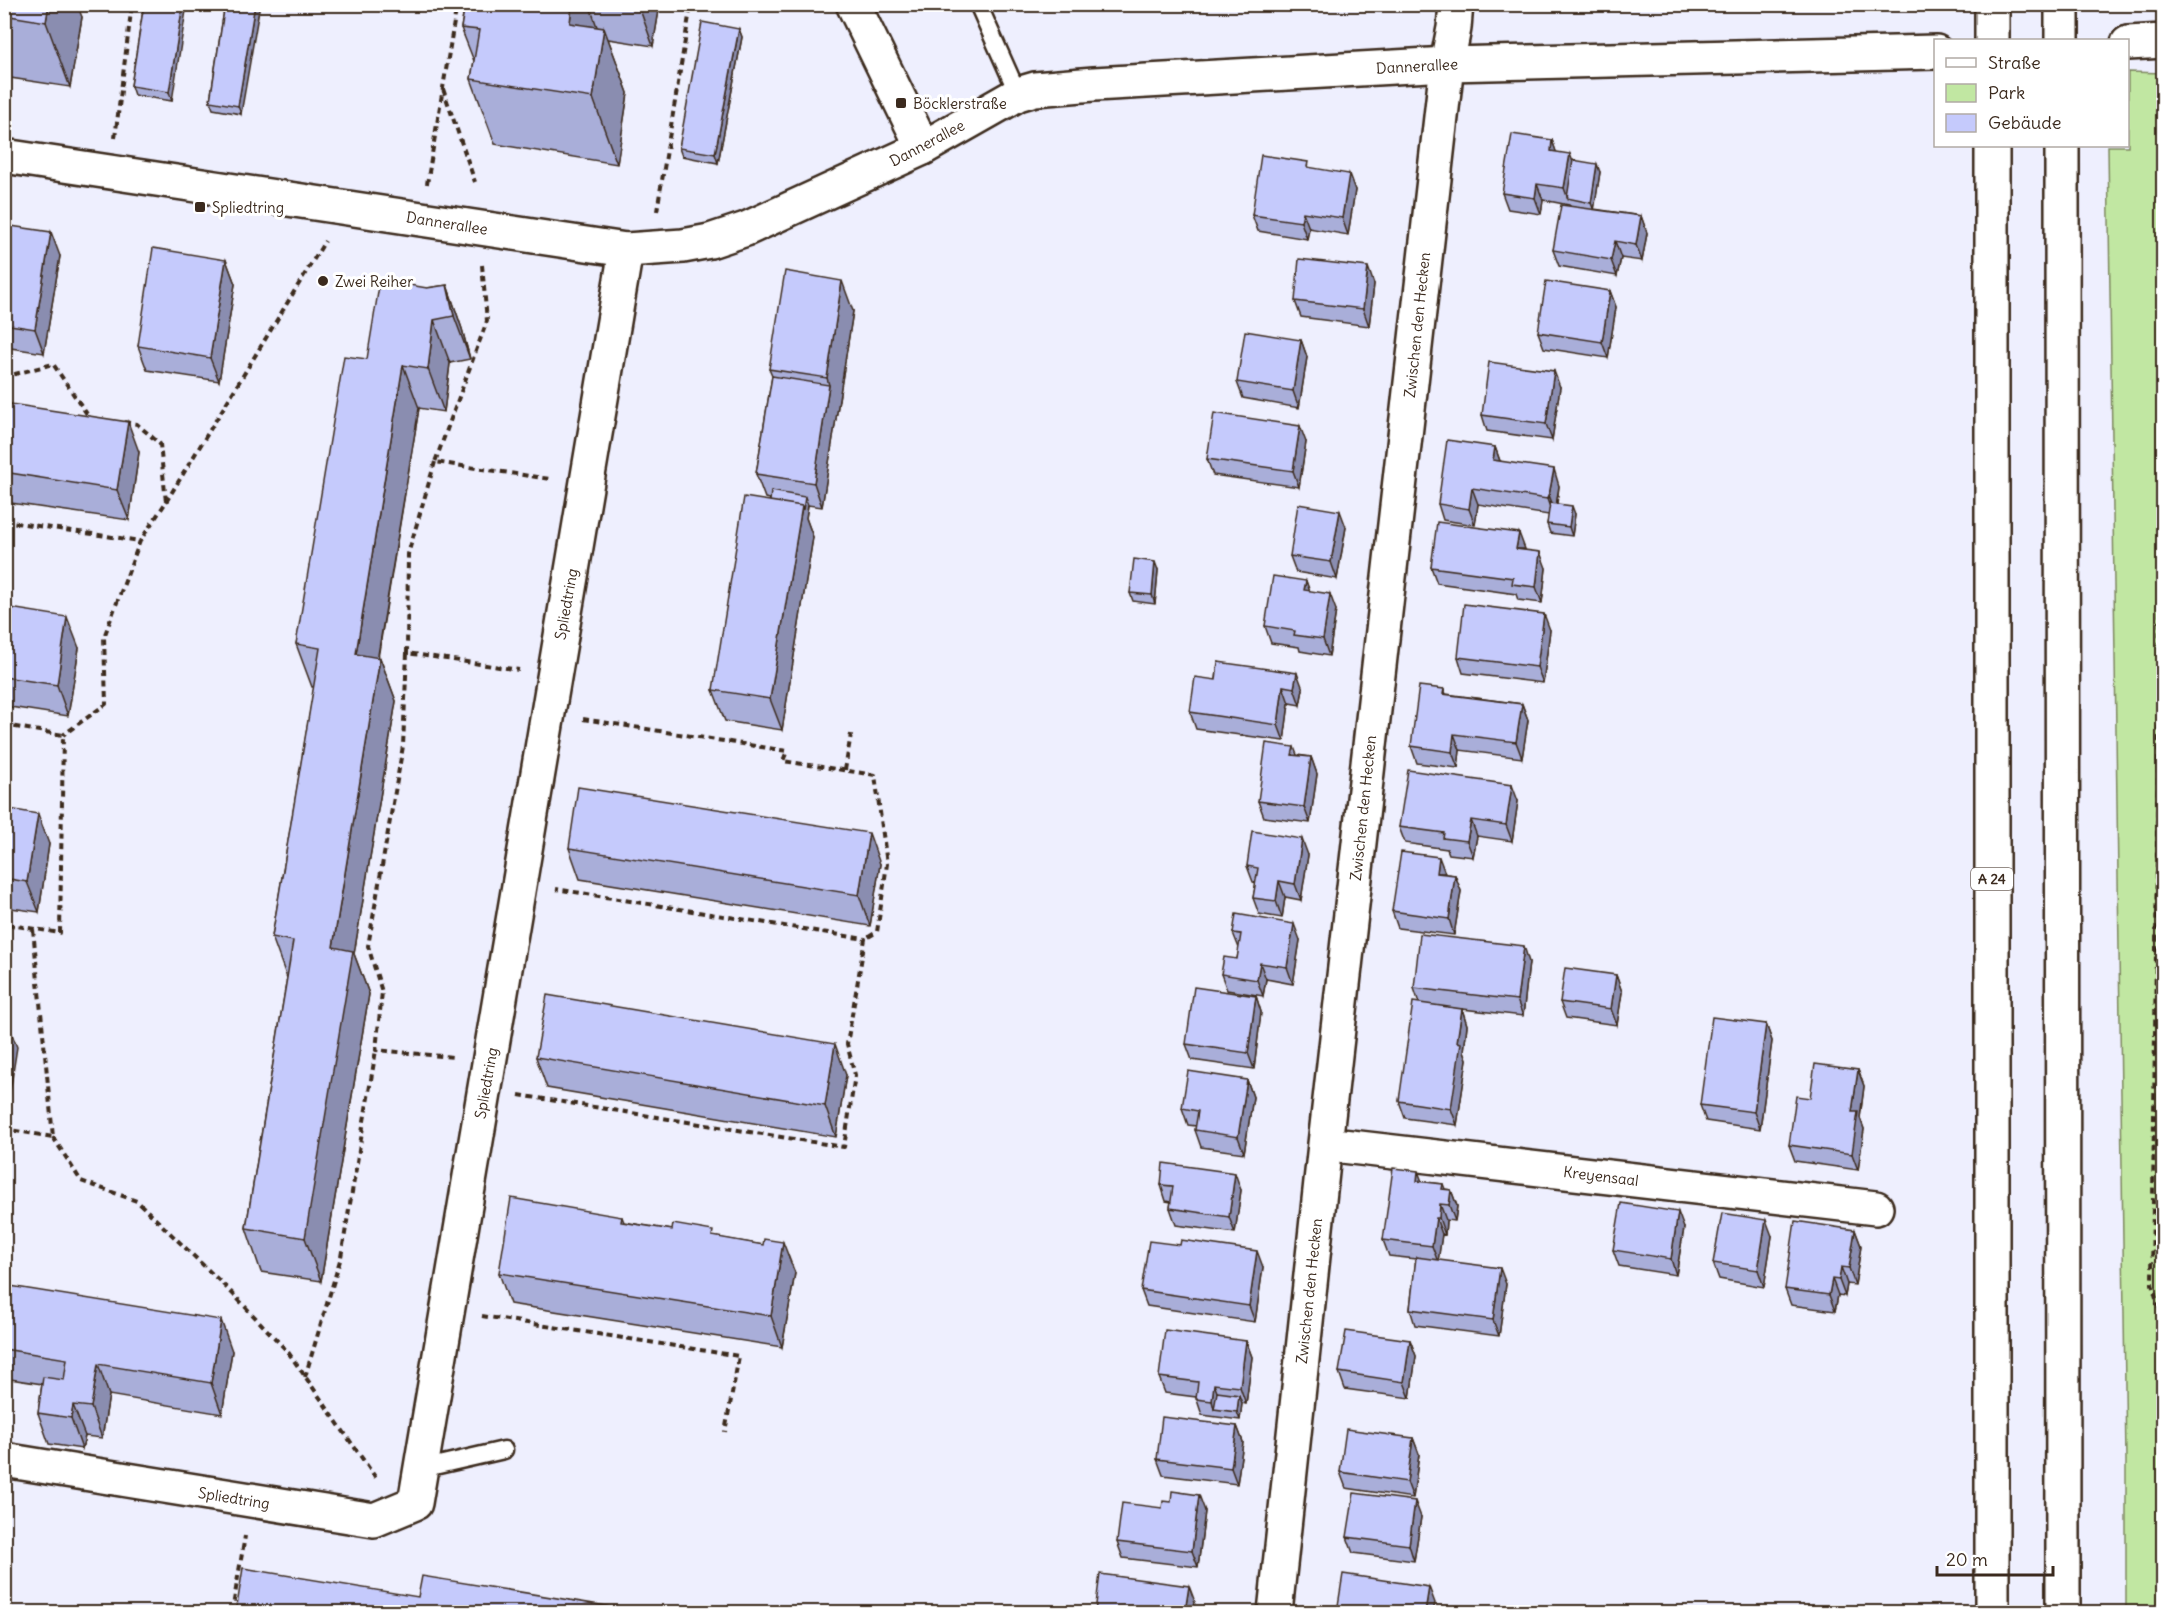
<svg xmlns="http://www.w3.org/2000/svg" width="2168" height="1617" viewBox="0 0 2168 1617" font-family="Delius,sans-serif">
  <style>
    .green { fill: #c1e7a2; stroke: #7e8860; stroke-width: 1.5 }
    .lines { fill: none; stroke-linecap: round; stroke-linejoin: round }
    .lane-casing { stroke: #3b2a1e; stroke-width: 21 }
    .street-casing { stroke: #3b2a1e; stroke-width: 38 }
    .secondary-casing { stroke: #3b2a1e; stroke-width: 38 }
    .highway-casing { stroke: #3b2a1e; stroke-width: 38 }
    .path { stroke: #3b2a1e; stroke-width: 4; stroke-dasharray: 6 4.5; stroke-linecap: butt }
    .lane { stroke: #fff; stroke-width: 16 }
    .street { stroke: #fff; stroke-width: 33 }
    .secondary { stroke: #fff; stroke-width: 33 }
    .highway { stroke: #fff; stroke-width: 33 }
    .wall { fill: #a9aed9; stroke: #3b2a1e; stroke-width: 1.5 }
    .shaded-wall { fill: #8a8db0; stroke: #3b2a1e; stroke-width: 1.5 }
    .building { fill: #c5cafc; stroke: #3b2a1e; stroke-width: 1.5 }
    .poi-dot { fill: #3b2a1e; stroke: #fff; stroke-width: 2 }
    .labels { text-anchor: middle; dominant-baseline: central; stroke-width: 6; stroke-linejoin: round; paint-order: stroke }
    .shield { fill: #fff; stroke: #766a62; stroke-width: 1.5 }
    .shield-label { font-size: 14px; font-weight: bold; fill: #3b2a1e }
    .street-label { font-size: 15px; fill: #3b2a1e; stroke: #fff }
    .poi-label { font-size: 15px; fill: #3b2a1e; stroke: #fff; text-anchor: start }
  </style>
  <rect width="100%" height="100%" fill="#eeeffe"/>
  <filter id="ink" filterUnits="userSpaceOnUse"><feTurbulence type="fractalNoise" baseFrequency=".0167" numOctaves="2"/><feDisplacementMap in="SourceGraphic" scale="12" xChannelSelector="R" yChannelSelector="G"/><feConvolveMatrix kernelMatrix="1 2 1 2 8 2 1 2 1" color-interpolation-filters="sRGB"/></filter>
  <g filter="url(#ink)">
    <!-- green -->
    <path class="green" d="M2128,72L2164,73L2163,1612H2126V1460L2108,146H2128Z"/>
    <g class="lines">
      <defs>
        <path id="lane" d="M978,4L1018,94
          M421,1469L504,1450"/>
        <path id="street" d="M853,4L923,148
          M1325,1144L1876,1208
          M4,1460L374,1520L415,1503L626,250
          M1275,1612L1325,1144L1447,64L1454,28L1456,4"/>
        <path id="secondary" d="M2128,43L2164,41
          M4,156L626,250L683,246L710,241L746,229L923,148L1018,94L1035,89L1094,84L1447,64L1936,52"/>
        <path id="highway" d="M1992,4V40
          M2062,4V40
          M2062,146L2063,1612
          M1992,1612V146"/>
      </defs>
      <!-- lane casing -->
      <use href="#lane" class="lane-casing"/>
      <!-- street casing -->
      <use href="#street" class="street-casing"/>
      <!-- secondary casing -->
      <use href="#secondary" class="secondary-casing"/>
      <!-- highway casing -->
      <use href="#highway" class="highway-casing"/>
      <!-- path -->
      <path class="path" d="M443,89L475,182
        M115,138L132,4
        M427,184L457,4
        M657,211L691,4
        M482,265L487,321L435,462L550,479
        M4,377L53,364L89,417
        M124,422L137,424L160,444L166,502L140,541
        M435,462L408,554L407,653L519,670
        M166,502L325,241
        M2164,516L2161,529L2152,1284L2164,1325
        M4,521L140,541L104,637L106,704L63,735
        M407,653L403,746L368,946L382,992L376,1050L453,1057
        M583,719L787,751L783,761L875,775L887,864L877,932L865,939
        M4,725L63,735L60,933L4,924
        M845,770L851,734
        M519,1095L844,1147L855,1075L847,1044L865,939L556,889
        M4,1129L53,1137L33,929
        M53,1137L81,1181L137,1201L233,1294L288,1352L378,1481
        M482,1316L739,1356L725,1432
        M305,1377L341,1257L376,1050
        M232,1612L245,1536"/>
      <!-- lane -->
      <use href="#lane" class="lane"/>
      <!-- street -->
      <use href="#street" class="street"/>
      <!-- secondary -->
      <use href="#secondary" class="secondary"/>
      <!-- highway -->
      <use href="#highway" class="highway"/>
    </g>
    <!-- wall -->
    <path class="wall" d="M4,4L82,17L70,87L4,77Z
      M144,4L172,101L134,95L131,86Z
      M225,4L241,114L213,109L210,101Z
      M465,4H660L653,46L608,39L628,93L617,164L495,144L471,79L474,61L461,28Z
      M739,29L742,37L718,163L682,156L679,148Z
      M1552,140L1556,152L1573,162L1600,172L1594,209L1641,216L1647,233L1642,261L1621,258L1617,276L1559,266L1553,250L1570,206L1569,205L1543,200L1541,214L1508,209L1502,193Z
      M1310,168L1355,190L1348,235L1309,228L1307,239L1258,231L1252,215Z
      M4,225L60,256L44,353L4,347Z
      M226,260L235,284L219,381L147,370L138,346Z
      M1374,284L1369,326L1301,317L1295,301Z
      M447,285L462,329L470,359L450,363L444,412L419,408L378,658H380L396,701L354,954L369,994L321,1281L261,1272L246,1228L287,978L272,937L314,687H312L296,644L367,359L427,288Z
      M1610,291L1616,307L1608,358L1544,348L1538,332Z
      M853,311L822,507L808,505L806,518L813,537L782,730L725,721L713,690L770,499L765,498L756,474L772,376L769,369Z
      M1301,340L1307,357L1299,408L1243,398L1237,382Z
      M1560,387L1552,440L1487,431L1482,415Z
      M4,403L139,452L129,520L4,502Z
      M1306,442L1299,487L1213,475L1207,459Z
      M1495,447L1500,461L1559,486L1557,504L1575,514L1572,536L1550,533L1547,524L1549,515L1478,504L1475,525L1443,520L1438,504Z
      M1346,527L1337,579L1296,572L1290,556Z
      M1525,550L1546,568L1542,603L1518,600L1516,594L1437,583L1431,567Z
      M1158,570L1155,604L1133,601L1130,593Z
      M1306,581L1309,591L1336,610L1329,656L1300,651L1299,647L1271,643L1265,626Z
      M4,607L79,648L68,716L4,706Z
      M1550,630L1543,683L1463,673L1458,657Z
      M1218,662L1303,689L1300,705L1289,703L1284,741L1196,729L1190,712L1216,680Z
      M1444,689L1446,694L1522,704L1528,720L1522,758L1460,750L1458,768L1417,763L1411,746Z
      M1294,747L1297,755L1311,757L1317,774L1310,823L1264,817L1258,801Z
      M1518,801L1512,841L1477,836L1473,857L1449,854L1447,849L1405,843L1399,827Z
      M4,808L49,844L39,912L4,907Z
      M569,848L880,864L870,926L580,879Z
      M1308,855L1301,900L1285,897L1282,918L1259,914L1253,898L1256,883L1253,882L1247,866Z
      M1445,874L1455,875L1461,891L1454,935L1398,928L1392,911Z
      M1233,933L1300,940L1293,984L1266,979L1263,996L1227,990L1221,974L1237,959L1239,948Z
      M1529,962L1523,1016L1462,1009L1467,1025L1464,1051L1467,1059L1457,1125L1405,1118L1399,1101L1419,1003L1414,988Z
      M1616,975L1622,992L1617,1025L1566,1018L1560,1002Z
      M1256,996L1261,1012L1254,1069L1192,1060L1186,1044Z
      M1766,1024L1772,1041L1760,1129L1706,1121L1700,1105Z
      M536,1057L846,1075L836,1137L547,1088Z
      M1858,1070L1864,1086L1860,1118L1864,1129L1858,1170L1795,1161L1789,1145L1810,1098Z
      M1247,1080L1253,1097L1244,1153L1201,1147L1195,1130L1196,1126L1188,1125L1182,1108Z
      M1422,1182L1443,1184L1445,1189L1451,1190L1457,1206L1455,1221L1446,1220L1445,1235L1442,1234L1438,1260L1506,1284L1499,1336L1415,1325L1410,1309L1416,1259L1389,1256L1383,1240Z
      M1161,1185L1241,1190L1235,1233L1176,1225L1170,1208L1171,1202L1166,1201Z
      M622,1217L624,1222L763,1245L795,1273L782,1347L510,1304L499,1273Z
      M1684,1228L1676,1275L1619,1266L1613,1250Z
      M1855,1230L1861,1246L1855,1285L1847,1284L1845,1296L1838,1295L1835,1311L1791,1305L1785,1289Z
      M1772,1236L1764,1287L1719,1279L1713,1263Z
      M1263,1267L1255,1322L1147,1306L1141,1290Z
      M4,1285L232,1351L222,1414L109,1395L102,1438L85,1436L82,1449L49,1444L38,1413L42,1384L4,1378Z
      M1410,1340L1416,1356L1410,1398L1345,1389L1339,1372Z
      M1246,1341L1252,1357L1246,1404L1242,1403L1240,1420L1202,1415L1196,1397L1165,1393L1159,1377Z
      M1237,1426L1243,1442L1237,1484L1163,1475L1157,1459Z
      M1413,1438L1419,1454L1413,1498L1346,1488L1340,1472Z
      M1162,1508L1205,1511L1198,1567L1123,1558L1117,1542Z
      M1421,1517L1414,1561L1353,1553L1347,1537Z"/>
    <!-- shaded-wall -->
    <path class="shaded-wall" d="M49,4H77L82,17L70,87L46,22Z
      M183,4H187L172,101L169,92Z
      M255,4H260L241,114L238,106Z
      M572,4H589L601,38L570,23Z
      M638,4H660L653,46Z
      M604,28L628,93L617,164L593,98Z
      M739,29L742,37L718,163L715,154Z
      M1552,140L1558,157L1551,151Z
      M1570,154L1576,170L1568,199L1564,188Z
      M1597,164L1600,172L1594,211L1591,203Z
      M1349,174L1355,190L1348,235L1342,218Z
      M1537,184L1543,200L1541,214L1535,198Z
      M1303,212L1309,228L1307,239L1301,222Z
      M1641,216L1647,233L1642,261L1636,245Z
      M51,232L60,256L44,353L35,329Z
      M1615,241L1621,258L1617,276L1611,260Z
      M226,260L235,284L219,381L210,358Z
      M1368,267L1374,284L1369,326L1363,309Z
      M842,281L853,311L822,507L814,483L829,385L827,378Z
      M447,285L462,329L470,359L454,316Z
      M1610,291L1616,307L1608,358L1602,342Z
      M434,320L450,363L444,412L428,369Z
      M1301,340L1307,357L1299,408L1293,391Z
      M403,365L419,408L371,697L356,654Z
      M1554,371L1560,387L1552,440L1546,424Z
      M128,422L139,452L129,520L117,490Z
      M1300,426L1306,442L1299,487L1293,471Z
      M1495,447L1501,464L1493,460Z
      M1554,469L1559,486L1555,511L1549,495Z
      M1472,488L1478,504L1475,525L1469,509Z
      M1548,495L1553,511V516L1547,499Z
      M805,497L808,505L806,518L813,537L782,730L770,699L802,506Z
      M1572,506L1575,514L1572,536L1569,527Z
      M1340,511L1346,527L1337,579L1331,562Z
      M1519,533L1525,549H1516Z
      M1540,552L1546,568L1542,603L1536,587Z
      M1155,562L1158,570L1155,604L1152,595Z
      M1306,581L1312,597L1304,590Z
      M1330,594L1336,610L1329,656L1323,639Z
      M1544,614L1550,630L1543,683L1537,667Z
      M67,617L79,648L68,716L57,685Z
      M380,658L396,701L354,954L369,994L321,1281L305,1238L333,947Z
      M1297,673L1303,689L1300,705L1294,688Z
      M1283,686L1289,703L1284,741L1278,725Z
      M1522,704L1528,720L1522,758L1516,742Z
      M1454,734L1460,750L1458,768L1452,752Z
      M1311,757L1317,774L1310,823L1304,807Z
      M1512,785L1518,801L1512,841L1506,825Z
      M38,814L49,844L39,912L27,882Z
      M1471,820L1477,836L1473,857L1467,841Z
      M869,833L880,864L870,926L859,895Z
      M1302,839L1308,855L1301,900L1295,884Z
      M1439,857L1445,873H1437Z
      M1455,875L1461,891L1454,935L1449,919Z
      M1279,881L1285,897L1282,918L1276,901Z
      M1294,924L1300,940L1293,984L1287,967Z
      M1524,946L1529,962L1523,1016L1517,1000Z
      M1260,963L1266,979L1263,996L1257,980Z
      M1616,975L1622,992L1617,1025L1611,1009Z
      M1256,996L1261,1012L1254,1069L1248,1053Z
      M1462,1009L1467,1025L1464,1051L1467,1059L1457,1125L1451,1109L1457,1042Z
      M5,1016L17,1047L7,1111L4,1105V1022Z
      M1766,1024L1772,1041L1760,1129L1754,1112Z
      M835,1044L846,1075L836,1137L825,1106Z
      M1858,1070L1864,1086L1860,1118L1864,1129L1858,1170L1852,1154V1112Z
      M1247,1080L1253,1097L1244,1153L1238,1137Z
      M1418,1171L1424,1187L1417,1181Z
      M1235,1173L1241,1190L1235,1233L1229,1217Z
      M1451,1190L1457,1206L1455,1221L1449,1205Z
      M1440,1204L1446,1220L1445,1235L1439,1218Z
      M1678,1212L1684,1228L1676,1275L1671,1259Z
      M1436,1218L1442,1234L1438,1262L1432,1246Z
      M1766,1220L1772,1236L1764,1287L1758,1270Z
      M1855,1230L1861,1246L1855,1285L1849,1268Z
      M783,1242L795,1273L782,1347L771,1316Z
      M1257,1251L1263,1267L1255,1322L1249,1306Z
      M1841,1267L1847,1284L1845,1296L1839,1280Z
      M1500,1268L1506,1284L1499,1336L1493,1320Z
      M1832,1279L1838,1295L1835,1311L1829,1295Z
      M221,1320L232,1351L222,1414L211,1383Z
      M1410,1340L1416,1356L1410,1398L1404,1382Z
      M1246,1341L1252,1357L1246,1404L1240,1387Z
      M98,1364L109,1395L102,1438L91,1407Z
      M1214,1384L1220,1400L1214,1409L1212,1401Z
      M1239,1395L1242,1403L1240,1420L1237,1412Z
      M73,1405L85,1436L82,1449L71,1418Z
      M1237,1426L1243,1442L1237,1484L1231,1468Z
      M1413,1438L1419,1454L1413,1498L1407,1482Z
      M1199,1495L1205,1511L1198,1567L1192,1551Z
      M1415,1501L1421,1517L1414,1561L1409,1545Z
      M1189,1586L1195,1602L1193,1612H1185Z
      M1429,1587L1435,1603L1433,1612H1425Z"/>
    <!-- building -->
    <path class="building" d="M4,4H49L46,22L4,15Z
      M144,4H183L169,92L131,86Z
      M225,4H255L238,106L210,101Z
      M465,4H572L570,23L604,28L593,98L471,79L479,30L461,28Z
      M702,22L739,29L715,154L679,148Z
      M1512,134L1552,140L1551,151L1570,154L1564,188L1537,184L1535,198L1502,193Z
      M1261,155L1308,162L1307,167L1349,174L1342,218L1303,212L1301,222L1252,215Z
      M1573,160L1597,164L1591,203L1567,198Z
      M1561,205L1641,216L1636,245L1615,241L1611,260L1553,250Z
      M4,225L51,232L35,329L4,324Z
      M153,248L226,260L210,358L138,346Z
      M1299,259L1368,267L1363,309L1295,301Z
      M785,271L842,281L827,378L769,369Z
      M380,280L427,288L447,285L454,316L434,320L428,369L403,365L356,654L380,658L333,947L353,951L305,1238L246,1228L293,941L272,937L320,648L296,644L344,356L367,359Z
      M1546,281L1610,291L1602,342L1538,332Z
      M1245,331L1301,340L1293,391L1237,382Z
      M1489,362L1554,371L1546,424L1482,415Z
      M772,376L829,385L814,483L756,474Z
      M4,403L128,422L117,490L4,472Z
      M1214,413L1300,426L1293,471L1207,459Z
      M1447,440L1495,447L1493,460L1554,469L1549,495H1548L1547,499L1472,488L1469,509L1438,504Z
      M771,491L805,497L803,510L802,506L770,501Z
      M744,497L802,506L770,699L713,690Z
      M1550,503L1572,506L1569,527L1547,524Z
      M1298,504L1340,511L1331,562L1290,556Z
      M1437,522L1519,533L1516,549L1540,552L1536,587L1512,584L1513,578L1431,567Z
      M1134,559L1155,562L1152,595L1130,593Z
      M1273,576L1306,581L1304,590L1330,594L1323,639L1294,635L1295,631L1265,626Z
      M1464,604L1544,614L1537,667L1458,657Z
      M4,607L67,617L57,685L4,677Z
      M1218,662L1297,673L1294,688L1283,686L1278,725L1190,712L1195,677L1216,680Z
      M1419,686L1444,689L1443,694L1522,704L1516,742L1454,734L1452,752L1411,746Z
      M1266,743L1294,747L1292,755L1311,757L1304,807L1258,801Z
      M1408,770L1512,785L1506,825L1471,820L1467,841L1443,838L1444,833L1399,827Z
      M578,787L869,833L859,895L569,848Z
      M4,808L38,814L27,882L4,878Z
      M1252,831L1302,839L1295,884L1279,881L1276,901L1253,898L1258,868L1247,866Z
      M1401,852L1439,857L1437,873L1455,875L1449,919L1392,911Z
      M1236,914L1294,924L1287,967L1260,963L1257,980L1221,974L1224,957L1237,959L1241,934L1233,933Z
      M1420,934L1524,946L1517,1000L1414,988Z
      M1565,968L1616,975L1611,1009L1560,1002Z
      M1194,987L1256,996L1248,1053L1186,1044Z
      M547,995L835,1044L825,1106L536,1057Z
      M1413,1002L1462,1009L1457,1042L1461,1043L1451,1109L1399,1101Z
      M1712,1017L1766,1024L1754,1112L1700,1105Z
      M1815,1064L1858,1070L1852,1112H1858L1852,1154L1789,1145L1796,1096L1810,1098Z
      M1188,1071L1247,1080L1238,1137L1195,1130L1198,1111L1182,1108Z
      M1163,1163L1235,1173L1229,1217L1170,1208L1173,1186L1161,1185Z
      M1393,1168L1418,1171L1417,1181L1443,1184L1442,1189L1451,1190L1449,1205L1440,1204L1439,1218H1436L1432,1246L1383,1240Z
      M511,1198L622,1217L621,1222L672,1230L673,1224L713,1231L712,1236L763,1245L764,1239L783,1242L771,1316L499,1273Z
      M1621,1203L1678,1212L1671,1259L1613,1250Z
      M1722,1213L1766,1220L1758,1270L1713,1263Z
      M1795,1221L1855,1230L1849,1268L1841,1267L1839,1280L1832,1279L1829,1295L1785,1289Z
      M1181,1240L1257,1251L1249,1306L1141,1290L1149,1241L1180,1245Z
      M1416,1257L1500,1268L1493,1320L1410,1309Z
      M4,1285L221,1320L211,1383L98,1364L91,1407L73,1405L71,1418L38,1413L43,1377L64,1380L67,1359L4,1349Z
      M1165,1330L1246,1341L1240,1387L1214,1384L1212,1401L1196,1399L1198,1382L1159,1377Z
      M1346,1331L1410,1340L1404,1382L1339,1372Z
      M1217,1392L1239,1395L1237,1412L1214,1409Z
      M1162,1417L1237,1426L1231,1468L1157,1459Z
      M1346,1429L1413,1438L1407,1482L1340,1472Z
      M1172,1491L1199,1495L1192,1551L1117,1542L1122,1503L1162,1508L1163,1501L1171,1502Z
      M1354,1493L1415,1501L1409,1545L1347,1537Z
      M243,1568L418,1597L422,1576L643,1612H236Z
      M1100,1574L1189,1586L1185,1612H1095Z
      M1343,1574L1429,1587L1425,1612H1337Z"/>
  </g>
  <!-- markers -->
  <g class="poi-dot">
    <rect x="895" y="97" width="12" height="12" rx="3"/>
    <rect x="194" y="201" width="12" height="12" rx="3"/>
    <circle cx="323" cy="281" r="6"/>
  </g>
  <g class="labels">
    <!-- shield labels -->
    <rect class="shield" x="1971" y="868" width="42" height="22" rx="4.5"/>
    <g class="shield-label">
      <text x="1992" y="879">A 24</text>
    </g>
    <!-- street labels -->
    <g class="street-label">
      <text transform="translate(1417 66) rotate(-3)">Dannerallee</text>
      <text transform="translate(927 143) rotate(-28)">Dannerallee</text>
      <text transform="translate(447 223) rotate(9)">Dannerallee</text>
      <text transform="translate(1417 325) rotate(-84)">Zwischen den Hecken</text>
      <text transform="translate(566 604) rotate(-80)">Spliedtring</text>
      <text transform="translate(1363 808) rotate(-84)">Zwischen den Hecken</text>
      <text transform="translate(486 1083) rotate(-80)">Spliedtring</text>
      <text transform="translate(1601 1176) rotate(7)">Kreyensaal</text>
      <text transform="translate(1309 1291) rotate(-84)">Zwischen den Hecken</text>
      <text transform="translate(234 1498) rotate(9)">Spliedtring</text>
    </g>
    <!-- poi labels -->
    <g class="poi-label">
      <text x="913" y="103">Böcklerstraße</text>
      <text x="212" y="207">Spliedtring</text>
      <text x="335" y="281">Zwei Reiher</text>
    </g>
  </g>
  <!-- margin -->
  <rect width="2168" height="1617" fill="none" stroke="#fff" stroke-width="24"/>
  <rect x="12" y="12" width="2144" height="1593" fill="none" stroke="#3b2a1e" stroke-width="2" filter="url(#ink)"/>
  <!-- legend -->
  <rect x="1934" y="39" width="195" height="108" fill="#ffffff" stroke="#b1aaa5" stroke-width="1.5"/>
  <rect x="1946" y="58" width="30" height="9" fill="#ffffff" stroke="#b1aaa5" stroke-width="1.5"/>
  <text x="1988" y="69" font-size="18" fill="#3b2a1e">Straße</text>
  <rect x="1946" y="84" width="30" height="18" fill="#c1e7a2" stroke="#b1aaa5" stroke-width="1.5"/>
  <text x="1988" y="99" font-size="18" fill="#3b2a1e">Park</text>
  <rect x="1946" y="114" width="30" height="18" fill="#c5cafc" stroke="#b1aaa5" stroke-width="1.5"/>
  <text x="1988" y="129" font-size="18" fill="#3b2a1e">Gebäude</text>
  <!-- scale -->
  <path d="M1937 1566v9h116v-9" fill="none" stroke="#3b2a1e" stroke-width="3"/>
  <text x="1946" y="1566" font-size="18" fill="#3b2a1e" stroke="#ffffff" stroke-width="4.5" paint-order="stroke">20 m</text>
</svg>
